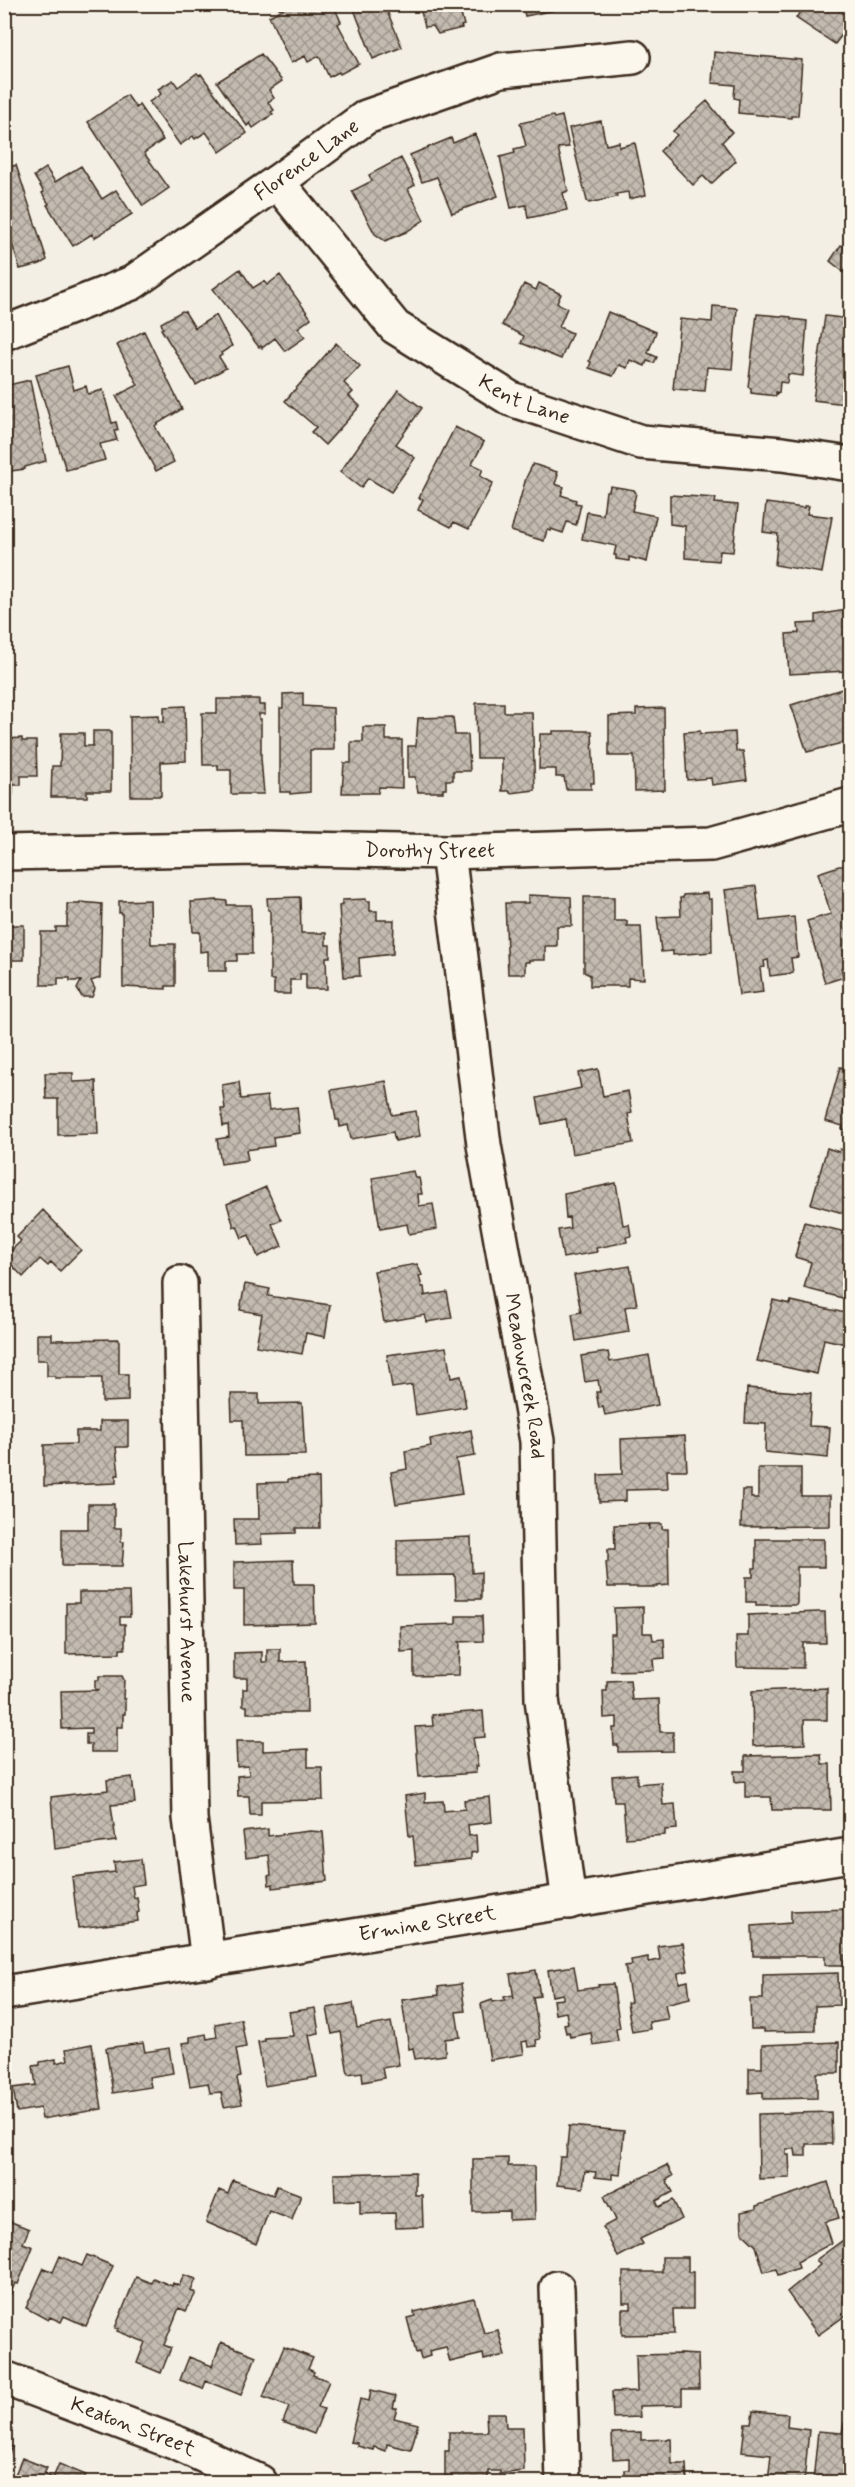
<svg xmlns="http://www.w3.org/2000/svg" width="855" height="2487" viewBox="0 0 855 2487" font-family="Mynerve,sans-serif">
  <style>
    .building { fill: url(#building-cross-hatch); stroke: #3b2a1e; stroke-width: 1.5 }
    .lines { fill: none; stroke-linecap: round; stroke-linejoin: round }
    .minor-casing { stroke: #3b2a1e; stroke-width: 38 }
    .minor { stroke: #fbf7ec; stroke-width: 33 }
    .labels { text-anchor: middle; dominant-baseline: central; stroke-width: 6; stroke-linejoin: round; paint-order: stroke }
    .street-label { font-size: 21px; fill: #3b2a1e; stroke: #fbf7ec }
  </style>
  <defs>
    <pattern id="building-cross-hatch" width="8" height="8" patternUnits="userSpaceOnUse" patternTransform="scale(1.5)"><rect width="8" height="8" fill="#c3bbb0"/><path d="M0 0l8 8M0 8l8-8" fill="none" stroke="#a0988f"/></pattern>
  </defs>
  <rect width="100%" height="100%" fill="#f3efe4"/>
  <filter id="ink" filterUnits="userSpaceOnUse"><feTurbulence type="fractalNoise" baseFrequency=".0167" numOctaves="2"/><feDisplacementMap in="SourceGraphic" scale="12" xChannelSelector="R" yChannelSelector="G"/><feConvolveMatrix kernelMatrix="1 2 1 2 8 2 1 2 1" color-interpolation-filters="sRGB"/></filter>
  <g filter="url(#ink)">
    <!-- building -->
    <path class="building" d="M277,4H333L341,22L338,24L359,64L340,74L339,72L329,77L319,56L308,62L305,56L291,63L269,16L283,9L279,8Z
      M352,4H388L385,6L402,47L373,59Z
      M419,4H469L462,6L464,13L461,14L464,25L461,26L462,28L438,34L433,26L425,27Z
      M522,4H554L555,10L525,16Z
      M805,4H850V36L844,32L835,44L796,18Z
      M714,52L802,60L798,116H791V118L738,113L739,99L734,98L735,85L712,83Z
      M261,54L282,81L269,90L274,98L268,102L274,110L271,112L273,114L253,128L250,123L247,126L217,82Z
      M197,73L199,75L201,74L224,106L247,133L220,152L206,132L195,139L193,136L180,145L149,102L161,94L158,89L173,80L178,87Z
      M127,95L136,108L139,105L163,140L144,153L169,188L143,206L88,122Z
      M707,101L732,132L722,142L736,161L711,184L703,176L693,185L660,151L677,135L673,131Z
      M553,116L554,118L562,116L569,147L558,148L568,191L563,193L567,210L528,218L526,205L511,208L500,157L515,153L514,149L526,146L520,123Z
      M601,121L606,145L619,142V147L635,143L646,195L629,199L628,192L616,194L617,197L589,203L587,201L569,128Z
      M475,134L498,196L452,213L437,177L422,182L410,155L451,138L453,143Z
      M401,158L415,185L408,189L424,220L406,232L385,241L375,234L352,191L372,181L369,175Z
      M16,165L47,260L40,264L20,269L7,228L4,229V169Z
      M81,166L102,199L116,190L132,214L94,238L92,234L73,246L47,205L49,204L42,193L44,192L34,176L46,168L55,182Z
      M841,245L850,251V277L830,261Z
      M240,269L253,288L264,281L267,285L280,275L311,318L298,328L305,337L285,351L275,338L262,348L261,346L259,347L213,289Z
      M539,283L561,294L557,303L567,308L559,327L572,333L561,359L521,343L524,336L502,325L524,284L536,290Z
      M713,306L737,308L732,369L707,367L705,391L673,389L680,319L712,322Z
      M182,311L185,312L195,328L216,315L232,346L221,353L222,355L219,357L226,368L196,385L161,329L163,328L161,323Z
      M608,312L656,332L648,353L657,357L654,363L647,361L645,366L630,360L627,368L619,365L613,376L589,368L591,362L589,361Z
      M757,314L791,317V319L807,321L803,376L788,374L787,383L780,382L779,393L776,392V396L751,393V388L748,387Z
      M825,316L850,319V384L848,383L845,404L813,400Z
      M144,331L182,409L157,424L155,426L174,462L156,471L116,396L138,385L117,345Z
      M336,343L360,366L344,383L353,392L349,396L360,406L325,445L311,432L316,427L285,401Z
      M68,366L74,390L86,386L88,394L103,390L112,423L116,422L118,430L114,431L117,440L100,444L105,460L66,470L36,375Z
      M30,380L46,461L25,467V469L4,472V429L9,428L4,408V386Z
      M398,390L422,408L396,444L415,458L391,492L368,478L361,488L340,472Z
      M455,427L484,442L472,464L483,469L480,476L493,483L469,529L454,522L451,527L418,510L423,499L419,498Z
      M533,464L557,472L556,474L558,475L555,484L564,487L561,495L576,500L575,503L581,504L576,525L567,522L563,533L551,529V531L547,530L544,541L511,531L526,478Z
      M610,486L634,490L636,493L632,511L656,516L647,562L629,557V561L616,559V555H614L616,546L582,539L587,512L603,515L606,491H609Z
      M670,495L716,498L715,503L738,505L733,552L720,551L719,561L685,558V526L670,524Z
      M766,503L804,508V506H809L807,514L832,517L822,573L775,565L778,534L763,532Z
      M846,610L850,647H845L847,671L789,674L786,634L799,633L798,624L816,623V615Z
      M850,684V741L807,752L791,705L845,688L844,686Z
      M303,693V706L333,708L334,750H310V792L290,794V792H280V708H283V694Z
      M217,699H259V705H265V714H259V719H261V758L264,794H231V770H218V765H203L202,713H217Z
      M476,703H504V712H532L535,790L510,793V791H502V758H477Z
      M185,706L186,761L161,762V796H131L130,716L159,715V722H164V707Z
      M664,708L665,790L635,791L634,756H609V716L636,715V709Z
      M453,717L455,735H468L470,771H453V780H446V789H443V792H418L415,777H408V746H416L418,718Z
      M363,727H386V740H402V788L379,787L378,793H342L344,763H351V742H363Z
      M93,731H111V791H87V797H51L52,766H60L61,733H84V746H93Z
      M553,731H592L594,783H591V789H566L564,777H556V769H539L540,734H553Z
      M700,731V734L735,732L736,751H743L747,780L712,785L711,778L687,780L684,732Z
      M22,738V741H36L37,776H21V785H13V794H10V797H4V739Z
      M839,866H845L850,874V965L841,968L844,977L825,983L807,921L831,914L818,873Z
      M756,886L760,921L794,917L798,957L791,958L793,973L770,976L768,960L764,961L765,967L760,968L763,992L739,995L725,890Z
      M707,893L708,899H711L712,952L673,955V951L661,952L657,917L681,916L680,898H683V895Z
      M528,895L571,897L572,926H557V946H545V960H529V962H525V974H508L505,903H528Z
      M300,897L301,933H326V945H330V957H326L327,989H306V974H300V980H290V994H274V980H270V910H268L267,898Z
      M584,897H614V921H627V926H641L644,979L628,978V986H590V975L584,972Z
      M366,899V901H370V911H377V920H394L393,954L359,958L360,976L344,977L339,906L342,905V900Z
      M150,900L151,944H175V986H166V989L123,987L122,913H119V901Z
      M217,900L227,901V905H251L252,954H237V961H226V971H208V951L200,952V932H193L191,902Z
      M80,902L102,904L100,978L91,981L95,989L92,997H82L77,989L81,981H70V978H58V985H41V932H56V927H67V904H80Z
      M4,916H7V925H24V960H10V963H4Z
      M840,1067L850,1069V1131L842,1129L843,1126L825,1121Z
      M598,1069L603,1096L628,1091L632,1113L628,1114L633,1143L572,1154L566,1119L542,1124L537,1098L581,1088L578,1073Z
      M45,1073H73V1082L96,1081L98,1134L58,1135V1099H46Z
      M386,1081L392,1115L416,1111L420,1136L395,1141L393,1132L351,1139L348,1125L340,1127L339,1120H336L331,1090Z
      M239,1082L241,1099L267,1096L269,1110L297,1107L300,1133L273,1137L274,1146L246,1150L248,1160L221,1164L217,1139L229,1137L228,1125L223,1126L221,1109H225L222,1085Z
      M827,1148L839,1152L840,1149L850,1151V1215L811,1204Z
      M413,1171L415,1178H419L422,1194H418L419,1206L433,1204L437,1229L409,1234L407,1224L380,1229L372,1178Z
      M616,1183L623,1225L629,1224L631,1236L626,1237L627,1242L596,1248L597,1252L563,1258L558,1230L570,1228L569,1217L566,1218L564,1194Z
      M266,1187L281,1220L272,1224L282,1246L258,1257L249,1235L242,1238L237,1226L234,1227L227,1204Z
      M43,1210L81,1250L60,1271L51,1262L48,1266L40,1259L23,1277L4,1257L21,1241L17,1237Z
      M804,1222L850,1233V1300L804,1288L811,1262L795,1257Z
      M417,1264L422,1275L419,1276L422,1287H424L425,1295L423,1296L447,1292L452,1318L427,1322L425,1315L384,1322L374,1271Z
      M630,1266L637,1305L625,1307L629,1332L576,1341L572,1314L581,1312L574,1275Z
      M245,1284L270,1289L268,1296L330,1305L325,1337L306,1333L302,1354L256,1346L262,1314L240,1310Z
      M773,1300L790,1304L791,1301L850,1314V1345L824,1339L817,1374L757,1361Z
      M37,1334H52V1340L119,1339V1374H128V1401L102,1402V1378H55V1376H47V1360H37Z
      M446,1347L451,1378L461,1376L466,1407L416,1415L412,1385L392,1388L387,1355Z
      M608,1352L610,1362L649,1355L658,1405L605,1415L603,1407L599,1408L596,1392H600L598,1380L585,1382L581,1356Z
      M747,1388L811,1393L809,1426L830,1427L828,1458L765,1452L766,1424L745,1423Z
      M231,1394H259V1404L302,1403L305,1455L244,1456L243,1420H232Z
      M100,1421H128V1447H116L119,1475H116V1483L44,1486V1445L76,1444V1431H100Z
      M471,1430L475,1456L456,1459L462,1494L396,1504L391,1472L407,1469L405,1451L431,1446L430,1439Z
      M685,1436L687,1470H667L668,1489L626,1490V1501L599,1502L598,1475L622,1474L621,1439Z
      M758,1468H801V1496H830V1526L741,1527L742,1490H751V1498H758Z
      M319,1478L320,1528H296V1533L261,1534L262,1544L235,1545L234,1519H259L258,1483L288,1482V1479Z
      M88,1504H114V1528H121V1542H124L122,1566H62V1529H88Z
      M649,1524V1530L650,1524H662V1529H668L669,1585L657,1586V1587H608L606,1562H608V1549H615L614,1525Z
      M471,1537L472,1573L481,1572V1599H456L455,1575L397,1576V1540Z
      M756,1539H824V1567H797V1605H756V1602H746V1577H753V1568H756Z
      M293,1560L294,1584H314L315,1623L244,1625V1590H234V1562Z
      M79,1592H129L130,1617H120V1624H125V1649H120V1653L66,1654V1603H79Z
      M643,1607V1633H652L653,1640L664,1639L665,1658L653,1659L654,1670L611,1671L610,1634H615L614,1608Z
      M818,1612H825L826,1643H803V1668L737,1667L736,1636H748V1615Z
      M456,1616H482L483,1641L458,1642L460,1643L459,1675L414,1676V1651L401,1652L400,1626L456,1624Z
      M267,1649H280V1662L306,1661L307,1713H247V1706H243V1689H247V1678H234V1653L262,1652V1662H267Z
      M99,1676H122L124,1680L123,1699H125V1714H123V1727H117V1752H91V1744H86V1734H91V1728L62,1729L61,1691L99,1690L95,1689V1680H99Z
      M630,1680L632,1700L659,1699L660,1732H673V1751L618,1752V1745H614L613,1728H617V1717L604,1718L603,1691H607V1681Z
      M827,1688V1720H804L805,1744L753,1746L752,1691Z
      M483,1711L485,1737L473,1738L478,1766H475L476,1773L419,1777L415,1727L433,1726L432,1715Z
      M236,1741H263V1751L308,1749V1767H322L323,1800L261,1801V1815H250L249,1796H238L237,1776L249,1775L248,1766L237,1767Z
      M821,1754L822,1764H830L831,1810H772L771,1797H745V1781L735,1782L734,1771H745V1756Z
      M637,1774V1784L661,1782L663,1805L675,1804L677,1829L665,1830V1835L626,1838L623,1802H614L612,1776Z
      M132,1777L135,1803L111,1805L116,1841L55,1849L51,1797L108,1790L107,1780Z
      M425,1793V1802L443,1801L444,1811L465,1809L464,1800L490,1797L492,1822L468,1825L469,1836L476,1835L477,1852L471,1853V1859L416,1865L413,1836H409L405,1796Z
      M268,1829V1836L310,1831L323,1832L327,1881L273,1888V1884L269,1885L268,1876L271,1875L269,1855L246,1858L243,1832Z
      M141,1859L144,1884L132,1886L134,1898L137,1897L139,1912L137,1913L138,1921L78,1928L72,1877L115,1872L114,1862Z
      M850,1909L849,1955H845V1965H825V1956H753L752,1926L791,1923V1911Z
      M683,1943L688,1971L678,1973L679,1983L688,1981L690,1998L665,2004L668,2019L649,2022L650,2029L632,2032L627,2003L631,2002L625,1966L632,1965L631,1960L648,1957V1962L660,1960L658,1946Z
      M574,1966L578,1990L599,1987L598,1985L613,1984L620,2028L616,2029L618,2041L593,2045L591,2033L570,2037L569,2032L566,2033L564,2024L568,2023L566,2012L555,2014L553,2000L563,1999V1994L552,1996L548,1970Z
      M536,1970L540,1996L533,1997L540,2039L536,2040L537,2046L528,2047L527,2041L522,2042L524,2054L490,2060L481,2004L492,2000L493,2002L505,2000L504,1997L513,1995L514,1999L510,1974Z
      M838,1973L839,2005L815,2006V2031L764,2032V2029H751L750,1999H763V1975Z
      M461,1984L465,2011L456,2012L460,2037L445,2039V2055L415,2059L413,2048L409,2049L402,2000L439,1995L438,1987Z
      M353,2003L357,2028L391,2022L399,2065L382,2068L384,2078L363,2082L362,2072L348,2074L341,2032L332,2034L327,2008Z
      M315,2008L319,2033L309,2035L317,2077L265,2086L258,2042L265,2041L264,2038L293,2036L289,2012Z
      M241,2019L246,2047L236,2049L241,2077L237,2078L242,2104L224,2107L221,2092L210,2093L208,2083L190,2086L182,2043L190,2042V2037L206,2034L207,2039L217,2037L215,2024Z
      M839,2042V2073H817V2098L763,2099V2092L749,2093V2068H762V2045Z
      M143,2043L145,2052L169,2048L173,2073L149,2077L151,2087L113,2093L106,2048Z
      M92,2044L102,2109L42,2119L40,2108L17,2112L13,2088L36,2085L33,2066L40,2065V2062L56,2059V2063L68,2060L66,2049Z
      M831,2112L832,2144H806V2156H796L795,2149H786V2155H789L790,2178L759,2179L758,2114Z
      M569,2126L624,2131L620,2175L612,2174V2179L595,2177L596,2172L585,2171L583,2188L557,2185L560,2157H566Z
      M508,2158V2166H534L535,2219L509,2220V2211L473,2212V2159Z
      M667,2165L673,2176L666,2180L673,2192L656,2201L659,2207L673,2200L682,2219L640,2239L643,2244L618,2257L603,2227L616,2220L604,2196Z
      M415,2172V2195H422L423,2227L396,2228L395,2213L360,2214V2200L335,2201L334,2174Z
      M233,2180L273,2195L277,2186L301,2195L292,2220L269,2211L256,2244L206,2222L219,2190L228,2194Z
      M828,2182L839,2218L825,2222L832,2243L797,2262L799,2268L778,2275L776,2269L764,2272L756,2246L742,2233L741,2212L756,2209V2206Z
      M4,2219L29,2229L23,2243L33,2247L18,2284L15,2283L5,2308Z
      M850,2235V2272L845,2276L850,2283V2312L818,2335L787,2292L820,2265L816,2260Z
      M87,2255L113,2266L86,2326L64,2316L61,2322L50,2317L48,2320L26,2308L44,2268L53,2272L60,2256L82,2266Z
      M662,2257H688V2272H693V2309H673L674,2334L622,2335V2309H631V2303H623V2272H662Z
      M184,2275L196,2279L191,2291L196,2293L186,2311L179,2308L164,2345L171,2348L161,2373L137,2363L145,2342L117,2331L119,2329L115,2328L136,2277L151,2283L153,2278L172,2286L173,2283L179,2286Z
      M474,2298L484,2333L498,2330L505,2355L484,2360L483,2354L450,2362L446,2347L429,2351L430,2356L421,2359L419,2352L416,2353L407,2318L415,2316L414,2312Z
      M221,2342L256,2356L241,2395L206,2381L203,2389L180,2380L189,2357L212,2366Z
      M284,2347L313,2358L308,2369L314,2372L313,2375L329,2381L318,2407L324,2409L314,2434L283,2422L289,2407L263,2397Z
      M681,2354L698,2355L699,2389H682V2405L639,2406L640,2417L613,2418L612,2392L637,2391L636,2355Z
      M371,2390L396,2396L393,2408H397L394,2418L418,2424L411,2450L387,2444L386,2451L374,2447L373,2450L357,2446V2443L350,2442L360,2399L369,2401Z
      M753,2411L788,2414L787,2427L809,2430L804,2482H768L771,2455L742,2452L745,2423H751Z
      M486,2413H505L506,2427H523L524,2471L500,2474V2471H488V2482H445V2451H449V2432H487Z
      M844,2423H850V2482H813L818,2431L842,2433Z
      M641,2432V2440L671,2439L672,2464H686L687,2482H625V2470H629V2458L613,2459L612,2433Z
      M4,2444L12,2447L4,2465Z
      M22,2458L47,2468L44,2474L53,2478L59,2464L86,2475L82,2482H12Z"/>
    <g class="lines">
      <defs>
        <g id="minor">
          <path id="s1" d="M277,182L395,327L511,399L641,442L782,454L850,464"/>
          <path id="s2" d="M4,333L132,283L277,182L366,117L501,70L633,57"/>
          <path id="s3" d="M448,852L484,1145L537,1441L542,1699L569,1902"/>
          <path id="s4" d="M4,853L257,848L448,852L711,844L850,805"/>
          <path id="s5" d="M180,1283L190,1818L208,1961"/>
          <path id="s6" d="M4,1993L850,1855"/>
          <path d="M557,2288L563,2482"/>
          <path id="s7" d="M4,2378L179,2444L260,2482"/>
        </g>
      </defs>
      <!-- minor casing -->
      <use href="#minor" class="minor-casing"/>
      <!-- minor -->
      <use href="#minor" class="minor"/>
    </g>
  </g>
  <g class="labels">
    <!-- street labels -->
    <g class="street-label">
      <text stroke="none"><textPath href="#s2" startOffset="351">Florence Lane</textPath></text>
      <text stroke="none"><textPath href="#s1" startOffset="336">Kent Lane</textPath></text>
      <text stroke="none"><textPath href="#s4" startOffset="426">Dorothy Street</textPath></text>
      <text stroke="none"><textPath href="#s3" startOffset="530">Meadowcreek Road</textPath></text>
      <text stroke="none"><textPath href="#s5" startOffset="339">Lakehurst Avenue</textPath></text>
      <text stroke="none"><textPath href="#s6" startOffset="429">Ermine Street</textPath></text>
      <text stroke="none"><textPath href="#s7" startOffset="138">Keaton Street</textPath></text>
    </g>
  </g>
  <!-- margin -->
  <rect width="855" height="2487" fill="none" stroke="#fbf7ec" stroke-width="24"/>
  <rect x="12" y="12" width="831" height="2463" fill="none" stroke="#3b2a1e" stroke-width="2" filter="url(#ink)"/>
</svg>
